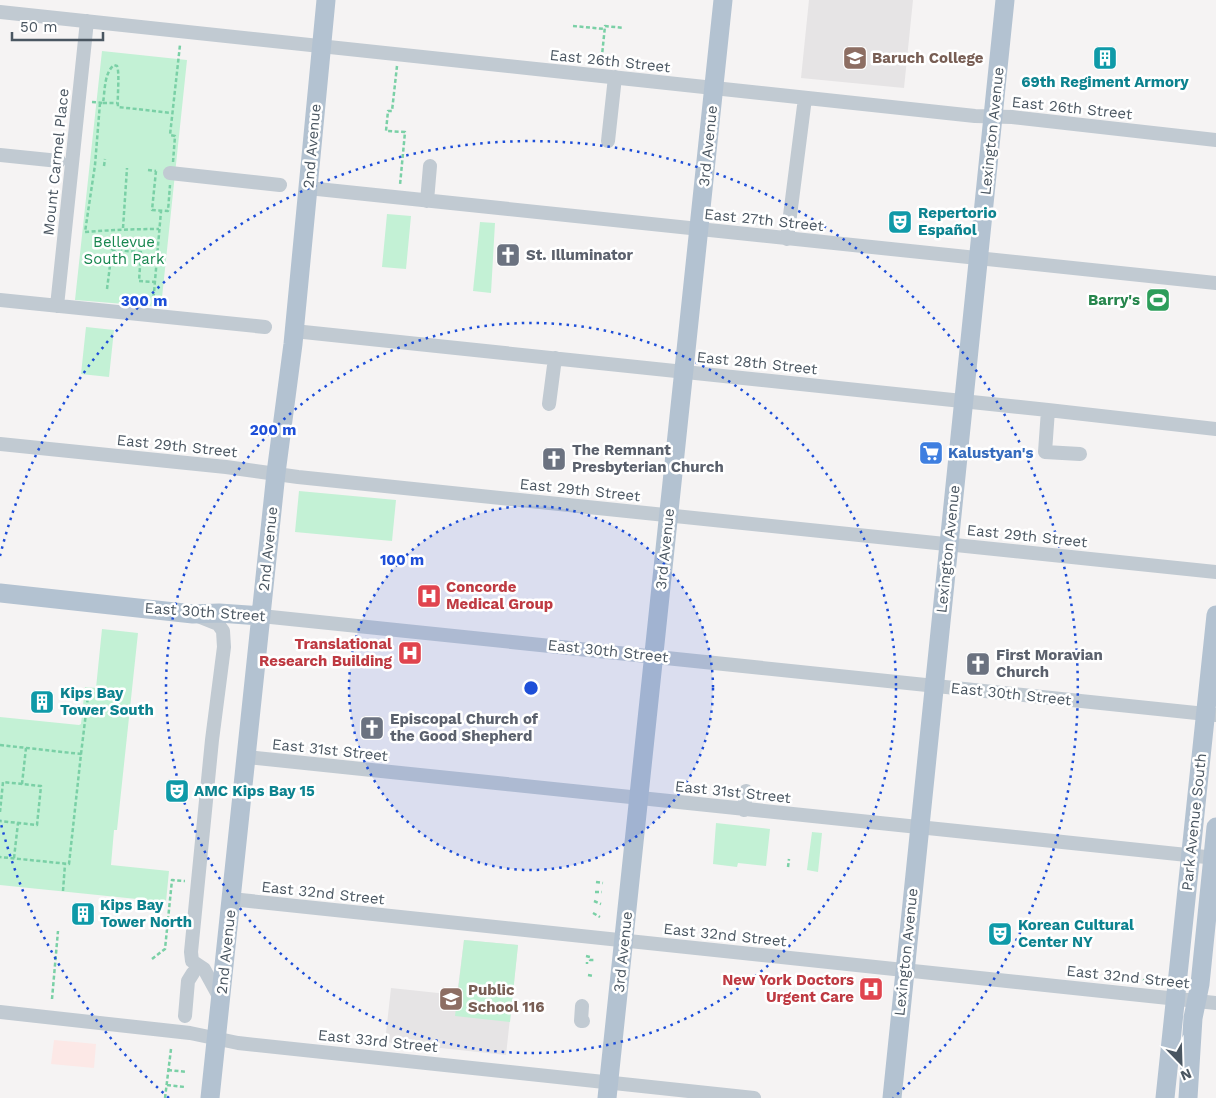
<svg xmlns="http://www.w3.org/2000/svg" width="1216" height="1098" viewBox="0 0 1216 1098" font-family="'Work Sans',sans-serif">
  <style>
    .education { fill: #e6e4e5 }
    .medical { fill: #fce8e6 }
    .green { fill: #c3f1d5 }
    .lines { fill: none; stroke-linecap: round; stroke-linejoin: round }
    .path { stroke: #7ad0a6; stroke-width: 2.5; stroke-dasharray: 4 2.5; stroke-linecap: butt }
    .minor { stroke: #c1cad2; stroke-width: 14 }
    .major { stroke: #b3c2d1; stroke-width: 19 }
    .ring { fill: none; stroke: #1d4ed8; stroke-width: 2.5; stroke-dasharray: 2.5 5 }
    .labels { text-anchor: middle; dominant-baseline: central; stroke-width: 5; stroke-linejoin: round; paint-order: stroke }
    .education-label { font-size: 15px; font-weight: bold; fill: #785e54; stroke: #fff; text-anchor: start }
    .street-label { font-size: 15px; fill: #4a5661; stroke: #fff }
    .culture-label { font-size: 15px; font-weight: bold; fill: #0d838f; stroke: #fff; text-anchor: start }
    .park-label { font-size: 15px; fill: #17864f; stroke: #fff }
    .worship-label { font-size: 15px; font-weight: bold; fill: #5b616d; stroke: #fff; text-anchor: start }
    .leisure-label { font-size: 15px; font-weight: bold; fill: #27864d; stroke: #fff; text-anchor: end }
    .shop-label { font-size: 15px; font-weight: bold; fill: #366cbe; stroke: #fff; text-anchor: start }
    .health-label { font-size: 15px; font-weight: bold; fill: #be3a42; stroke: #fff; text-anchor: end }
    .centre { fill: #1d4ed8; stroke: #fff; stroke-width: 2.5 }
    .ring-label { font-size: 15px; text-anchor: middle; font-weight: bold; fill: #1d4ed8; stroke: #fff; stroke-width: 5; stroke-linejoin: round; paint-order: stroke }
  </style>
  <rect width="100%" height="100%" fill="#f5f3f3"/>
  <!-- education -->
  <path class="education" d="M809,0H913L904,88L801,78Z
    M464,940L518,945L506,1055L385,1042L391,988L457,995Z"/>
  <!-- medical -->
  <path class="medical" d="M54,1040L96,1044L94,1068L51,1064Z"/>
  <!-- green -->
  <path class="green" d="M102,51L187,60L161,307L75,300Z
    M387,214L411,216L406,269L382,267Z
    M480,222L495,223L491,293L473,291Z
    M86,327L114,330L109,377L81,374Z
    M299,491L396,500L392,541L295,532Z
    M102,629L138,633L117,830H114L111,865L169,871L166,902L0,885V717L79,725L81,724L85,687L96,688Z
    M716,823L770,829L766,866L738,863L737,867L713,864Z
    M812,832L822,833L818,872L807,870Z
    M464,940L518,945L510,1022L455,1016Z"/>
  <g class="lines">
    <!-- path -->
    <path class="path" d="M573,26L605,29
      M601,65L605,26L624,28
      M397,66L392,111H388L386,131L405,132L400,185
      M92,102L103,103C105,91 104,73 114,65L117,66C120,74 117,97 118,107L172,113
      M100,103L95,165L85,232C110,230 134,229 159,229
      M103,103H117
      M173,162L175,136L170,135L180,45
      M104,166L105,159
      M148,170L156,171
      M156,171L152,210L168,211L170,185
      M123,228L127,168
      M107,289L112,250L141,252L139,281L155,282
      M153,304L161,211
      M0,745L81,754L69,864L0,857
      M81,754L89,688
      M22,784L26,748
      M0,812L3,782L41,786L37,825L0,821
      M14,858L18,823
      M788,867L789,859
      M596,882L603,883
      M63,891L65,864
      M595,892H602
      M594,901L601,904
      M593,913L600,917
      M586,956L590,957V960H595
      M152,959L165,949L172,880L185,881
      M587,964V962
      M588,975L593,976
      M1144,981V980H1147
      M52,999L58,931
      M168,1070L187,1072
      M167,1085L185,1087
      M165,1098L171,1049"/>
    <!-- minor -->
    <path class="minor" d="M0,12C325,45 650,82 975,116L1012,117L1216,140
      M608,141L615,77
      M0,155L59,161
      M170,173L280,185
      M308,188L1216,283
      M427,201L430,166
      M787,239L805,98
      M0,300L265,327
      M57,306L87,21
      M294,331L1048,410L1216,429
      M549,404L555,358
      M1048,410L1045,452L1080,454
      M0,444L226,467L298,477L1216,572
      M198,616L218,624L223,631L224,647L212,740L191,952L192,961L204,969L221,1000
      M261,616L1216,715
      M247,757L1216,858
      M744,810L746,791
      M231,899L1216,1003
      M582,1006L581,1021H583
      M0,1012L190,1033L238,1043L754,1098
      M185,1016L188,981L193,973"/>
    <!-- major -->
    <path class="major" d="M0,593L193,614L219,613L261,616
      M210,1098L276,473L293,344L326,0
      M607,1098L723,0
      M892,1098L1005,0
      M1165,1098L1216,615
      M1188,1098L1193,1018L1200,984L1216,827"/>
  </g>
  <!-- distance rings -->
  <circle cx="531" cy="688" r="182" fill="#1d4ed8" fill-opacity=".12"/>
  <g class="ring">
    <circle cx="531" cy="688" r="182"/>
    <circle cx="531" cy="688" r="365"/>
    <path d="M169 1098A547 547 0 0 1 0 820M0 556A547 547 0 1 1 893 1098"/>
  </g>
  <!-- icons -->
  <defs>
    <symbol id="university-square" viewBox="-11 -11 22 22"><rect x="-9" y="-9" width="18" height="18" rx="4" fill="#8d6e63" stroke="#fff"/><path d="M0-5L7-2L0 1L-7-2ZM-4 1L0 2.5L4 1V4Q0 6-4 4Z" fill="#fff"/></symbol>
    <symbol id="building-square" viewBox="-11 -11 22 22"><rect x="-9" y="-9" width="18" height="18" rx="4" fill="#0f9aa8" stroke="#fff"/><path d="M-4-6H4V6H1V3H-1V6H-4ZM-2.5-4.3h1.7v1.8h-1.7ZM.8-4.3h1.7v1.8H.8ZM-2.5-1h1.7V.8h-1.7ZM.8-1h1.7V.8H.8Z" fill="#fff"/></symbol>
    <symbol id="theatre-square" viewBox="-11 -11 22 22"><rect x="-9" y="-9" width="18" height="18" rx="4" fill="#0f9aa8" stroke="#fff"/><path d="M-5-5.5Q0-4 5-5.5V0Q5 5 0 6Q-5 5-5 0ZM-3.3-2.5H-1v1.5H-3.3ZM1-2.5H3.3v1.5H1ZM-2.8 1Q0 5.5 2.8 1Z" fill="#fff"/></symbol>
    <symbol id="church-square" viewBox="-11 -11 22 22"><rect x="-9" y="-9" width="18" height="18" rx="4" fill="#6b7280" stroke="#fff"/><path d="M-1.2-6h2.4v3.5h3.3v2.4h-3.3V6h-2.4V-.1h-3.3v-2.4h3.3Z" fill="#fff"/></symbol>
    <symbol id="stadium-square" viewBox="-11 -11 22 22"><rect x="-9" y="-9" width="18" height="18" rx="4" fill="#2e9e5b" stroke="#fff"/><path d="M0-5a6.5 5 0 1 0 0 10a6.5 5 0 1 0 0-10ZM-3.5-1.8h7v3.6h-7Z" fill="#fff"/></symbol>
    <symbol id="supermarket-square" viewBox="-11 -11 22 22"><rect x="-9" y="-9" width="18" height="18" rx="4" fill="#3f7fe0" stroke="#fff"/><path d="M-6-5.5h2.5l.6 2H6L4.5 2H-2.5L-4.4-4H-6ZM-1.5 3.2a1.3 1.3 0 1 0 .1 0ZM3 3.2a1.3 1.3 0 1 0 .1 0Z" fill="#fff"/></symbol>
    <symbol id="hospital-square" viewBox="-11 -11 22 22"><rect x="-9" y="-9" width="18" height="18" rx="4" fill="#e0444e" stroke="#fff"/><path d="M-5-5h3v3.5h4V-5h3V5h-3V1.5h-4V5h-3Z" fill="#fff"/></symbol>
    <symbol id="school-square" viewBox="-11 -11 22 22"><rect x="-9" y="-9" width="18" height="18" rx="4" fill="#8d6e63" stroke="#fff"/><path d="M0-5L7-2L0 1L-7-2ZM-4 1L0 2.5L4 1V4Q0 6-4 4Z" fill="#fff"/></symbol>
  </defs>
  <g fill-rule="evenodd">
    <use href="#university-square" x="841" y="44" width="28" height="28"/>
    <use href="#building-square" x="1091" y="44" width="28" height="28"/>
    <use href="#theatre-square" x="886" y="208" width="28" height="28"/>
    <use href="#church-square" x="494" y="241" width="28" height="28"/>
    <use href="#stadium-square" x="1144" y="286" width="28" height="28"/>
    <use href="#supermarket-square" x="917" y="439" width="28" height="28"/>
    <use href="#church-square" x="540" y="445" width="28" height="28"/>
    <use href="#hospital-square" x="415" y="582" width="28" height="28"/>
    <use href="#hospital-square" x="396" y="639" width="28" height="28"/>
    <use href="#church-square" x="964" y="650" width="28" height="28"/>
    <use href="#building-square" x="28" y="688" width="28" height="28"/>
    <use href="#church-square" x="358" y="714" width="28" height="28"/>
    <use href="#theatre-square" x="163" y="777" width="28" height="28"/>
    <use href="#building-square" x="69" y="900" width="28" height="28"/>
    <use href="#theatre-square" x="986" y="920" width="28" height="28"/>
    <use href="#hospital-square" x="857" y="975" width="28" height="28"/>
    <use href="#school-square" x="437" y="985" width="28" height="28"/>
  </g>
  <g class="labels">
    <!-- education labels -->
    <g class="education-label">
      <text x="872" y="58">Baruch College</text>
      <text x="468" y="990">Public<tspan x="468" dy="17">School 116</tspan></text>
    </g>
    <!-- street labels -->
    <g class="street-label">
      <text transform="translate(610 61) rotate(6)">East 26th Street</text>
      <text transform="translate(1072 108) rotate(6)">East 26th Street</text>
      <text transform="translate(992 131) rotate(-84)">Lexington Avenue</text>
      <text transform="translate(312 146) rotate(-85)">2nd Avenue</text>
      <text transform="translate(708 146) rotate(-84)">3rd Avenue</text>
      <text transform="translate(56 162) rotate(-84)">Mount Carmel Place</text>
      <text transform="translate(764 220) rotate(6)">East 27th Street</text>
      <text transform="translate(757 363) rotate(6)">East 28th Street</text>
      <text transform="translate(177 446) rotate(6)">East 29th Street</text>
      <text transform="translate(580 490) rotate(6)">East 29th Street</text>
      <text transform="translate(1027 536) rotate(6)">East 29th Street</text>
      <text transform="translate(268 549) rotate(-84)">2nd Avenue</text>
      <text transform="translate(665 549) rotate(-84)">3rd Avenue</text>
      <text transform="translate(948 549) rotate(-84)">Lexington Avenue</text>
      <text transform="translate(205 612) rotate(4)">East 30th Street</text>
      <text transform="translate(608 651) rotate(6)">East 30th Street</text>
      <text transform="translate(1011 694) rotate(6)">East 30th Street</text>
      <text transform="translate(330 750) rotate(6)">East 31st Street</text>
      <text transform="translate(733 792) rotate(6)">East 31st Street</text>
      <text transform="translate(1194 822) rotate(-84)">Park Avenue South</text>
      <text transform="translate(323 893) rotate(6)">East 32nd Street</text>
      <text transform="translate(725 935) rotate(6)">East 32nd Street</text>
      <text transform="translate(226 952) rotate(-84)">2nd Avenue</text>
      <text transform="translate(623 952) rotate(-84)">3rd Avenue</text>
      <text transform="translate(906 952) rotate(-84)">Lexington Avenue</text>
      <text transform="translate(1128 977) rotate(6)">East 32nd Street</text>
      <text transform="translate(378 1041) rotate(6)">East 33rd Street</text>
    </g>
    <!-- culture labels -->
    <g class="culture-label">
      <text x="1105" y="82" text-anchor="middle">69th Regiment Armory</text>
      <text x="918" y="213">Repertorio<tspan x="918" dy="17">Español</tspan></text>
      <text x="60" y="693">Kips Bay<tspan x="60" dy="17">Tower South</tspan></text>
      <text x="194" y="791">AMC Kips Bay 15</text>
      <text x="100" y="905">Kips Bay<tspan x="100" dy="17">Tower North</tspan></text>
      <text x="1018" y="925">Korean Cultural<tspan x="1018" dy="17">Center NY</tspan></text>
    </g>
    <!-- park labels -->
    <g class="park-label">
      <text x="124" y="242">Bellevue<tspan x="124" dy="17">South Park</tspan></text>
    </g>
    <!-- worship labels -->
    <g class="worship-label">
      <text x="526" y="255">St. Illuminator</text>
      <text x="572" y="450">The Remnant<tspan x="572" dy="17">Presbyterian Church</tspan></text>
      <text x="996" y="655">First Moravian<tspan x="996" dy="17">Church</tspan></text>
      <text x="390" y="719">Episcopal Church of<tspan x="390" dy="17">the Good Shepherd</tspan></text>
    </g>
    <!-- leisure labels -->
    <g class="leisure-label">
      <text x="1140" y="300">Barry's</text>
    </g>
    <!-- shop labels -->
    <g class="shop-label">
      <text x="948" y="453">Kalustyan's</text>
    </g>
    <!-- health labels -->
    <g class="health-label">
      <text x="446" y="587" text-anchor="start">Concorde<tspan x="446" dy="17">Medical Group</tspan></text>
      <text x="392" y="644">Translational<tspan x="392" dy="17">Research Building</tspan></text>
      <text x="854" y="980">New York Doctors<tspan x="854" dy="17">Urgent Care</tspan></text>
    </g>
  </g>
  <circle cx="531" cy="688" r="8" class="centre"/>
  <g class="ring-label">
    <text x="144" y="306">300 m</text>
    <text x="273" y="435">200 m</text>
    <text x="402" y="565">100 m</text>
  </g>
  <!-- north arrow -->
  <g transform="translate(1181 1063) rotate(157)" stroke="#ffffff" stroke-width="4" paint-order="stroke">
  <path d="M0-4L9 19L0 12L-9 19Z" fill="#4a5661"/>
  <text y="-8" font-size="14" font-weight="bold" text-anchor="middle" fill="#4a5661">N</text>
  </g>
  <!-- scale -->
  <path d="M12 32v8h91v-8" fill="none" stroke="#4a5661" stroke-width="2.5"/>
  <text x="20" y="32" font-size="15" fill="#4a5661" stroke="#ffffff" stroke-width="4" paint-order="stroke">50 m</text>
</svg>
